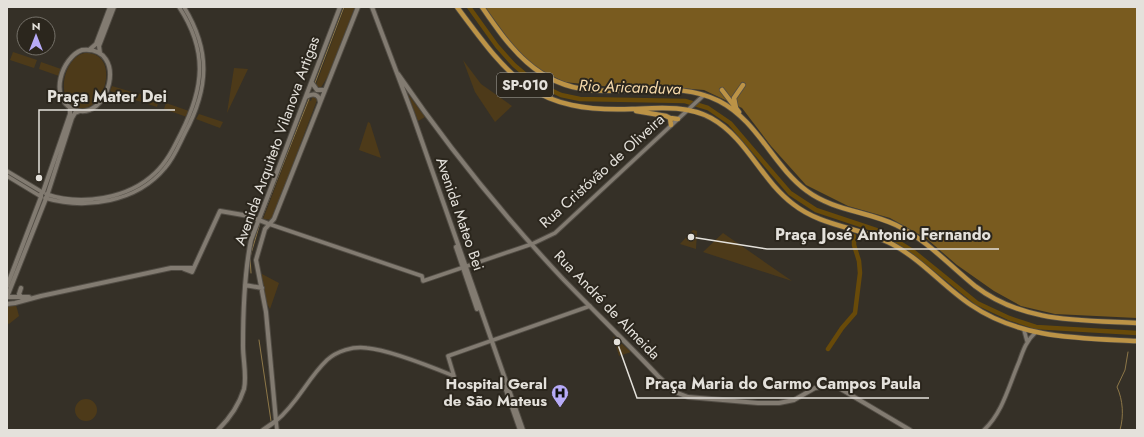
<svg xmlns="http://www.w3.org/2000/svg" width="1144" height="437" viewBox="0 0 1144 437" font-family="Jost,sans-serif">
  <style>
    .green { fill: #4d3a19 }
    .forest { fill: #795b1f }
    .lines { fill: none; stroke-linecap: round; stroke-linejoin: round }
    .stream { stroke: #8d7748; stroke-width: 1 }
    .river { stroke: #684a09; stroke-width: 4.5 }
    .tertiary-casing { stroke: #514c44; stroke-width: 5.5 }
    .secondary-casing { stroke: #514c44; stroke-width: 6 }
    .trunk-casing { stroke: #514c44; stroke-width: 6 }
    .tertiary { stroke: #827b71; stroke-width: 3.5 }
    .secondary { stroke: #827b71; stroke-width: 4 }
    .trunk { stroke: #bc9346; stroke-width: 4.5 }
    .labels { text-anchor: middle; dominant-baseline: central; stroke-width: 4; stroke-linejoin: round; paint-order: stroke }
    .shield { fill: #2b261d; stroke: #aca9a2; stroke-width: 1 }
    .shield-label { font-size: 14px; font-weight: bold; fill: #e4e1db }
    .street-label { font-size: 15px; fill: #e4e1db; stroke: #2b261d }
    .poi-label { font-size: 15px; font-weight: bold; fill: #e4e1db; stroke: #2b261d; text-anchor: end }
    .water-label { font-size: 16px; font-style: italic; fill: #f8dbac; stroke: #2b261d }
    .leader { fill: none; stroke: #e4e1db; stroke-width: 1.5 }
    .callout-dot { fill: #e4e1db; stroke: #2b261d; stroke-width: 1.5 }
    .callout-label { font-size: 16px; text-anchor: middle; font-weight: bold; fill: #e4e1db; stroke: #2b261d; stroke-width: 4; stroke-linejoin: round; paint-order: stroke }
  </style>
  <rect width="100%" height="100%" fill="#353027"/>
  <!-- green -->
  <path class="green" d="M345,7H355L328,76L320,89L315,87Z
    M13,52L37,60L34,68L10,60Z
    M85,53C119,52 107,105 85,108C53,111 61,57 85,53Z
    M463,60L481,84L512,106L495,122L475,92Z
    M41,62L61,69L59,76L39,69Z
    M234,68L248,69L227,113Z
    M112,86L132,92L130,98L110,91Z
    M137,93L159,100L157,107L135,100Z
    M408,94L425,117L418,121Z
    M313,95L317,100L272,220L263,219L309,100L311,101Z
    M166,103L189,111L187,117L164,109Z
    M199,114L223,122L220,128L196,119Z
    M368,122L370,123L381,158L359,150Z
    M693,230L697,231L696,249L680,244Z
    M723,233L792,281L703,252Z
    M262,274L279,283L270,309L267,304L261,275Z
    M7,305H16L19,316L9,324L7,323Z
    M613,336L631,352L619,356Z
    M75 410a11 11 0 1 1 22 0a11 11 0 1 1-22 0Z"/>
  <!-- forest -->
  <path class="forest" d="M485,7H1137V318L1055,314L1021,306L994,291L957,265L927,239L890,218L848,206L806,185L771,146L742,108L704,90L655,86L612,87L564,82L539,69L520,55Z"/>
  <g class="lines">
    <!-- stream -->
    <path class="stream" d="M315,83L344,7
      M261,220L309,99
      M251,273L250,257L260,223
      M259,340L271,421
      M1120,430C1124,416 1123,400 1117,387L1125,370L1128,352"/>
    <!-- river -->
    <path class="river" d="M469,7L497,46L514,65L534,82L561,95L580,99L685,101L708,108L730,123L790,193L816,210L882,232L914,252L977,303L1009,318L1036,327L1137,333
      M828,349L842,328L855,313L860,273L859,261L854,245V236"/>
    <defs>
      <path id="tertiary" d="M7,171L42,192
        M7,176L40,196
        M46,194C81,206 128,199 155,173C167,162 174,147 181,133C204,88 208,51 179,7
        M45,198C86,210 137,202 165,168C174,158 179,145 185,133C209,88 211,51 184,7
        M269,224L422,276L423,281L532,244L555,233L704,95
        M1024,330L1027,341
        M454,376L448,356L590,306
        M277,430L276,421C298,403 307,379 327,360C337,351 353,346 367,348C390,350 432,367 454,376
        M984,430C1003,412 1009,385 1019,362C1023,351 1026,341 1035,333"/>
      <path id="secondary" d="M372,7L412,113L523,430
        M82,50C130,45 109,125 73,109C48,98 62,57 82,50Z
        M89,50L96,44L110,7
        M100,53L99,46L114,7
        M398,74C448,147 503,215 563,279C595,312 628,344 659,377L675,392L688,397L758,403H779L794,400L815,388L834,385L910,430
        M312,83L317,90H325
        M306,97C311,94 316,93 319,98L320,102
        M456,247L477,309
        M184,269L192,272L220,211L249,216L269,224
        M245,285L262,288
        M7,286L41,197V194L43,192L70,114V108
        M21,288L19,294L22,298
        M7,297L47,196L72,118L75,113L80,111
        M7,297H29
        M7,304L15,303L41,296L171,268H193
        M505,387L520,430
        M218,430C230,418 239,405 244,389C247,376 243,360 243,346C243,311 244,275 251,240L340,7
        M263,430L276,421L266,312L256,260L265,229L274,219L358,7"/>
      <path id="trunk" d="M457,7C511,80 535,113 632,109C658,108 687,105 711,118C747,138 761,180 793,204C822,227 860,227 892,244C922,260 944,287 971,305C1021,339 1079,338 1137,341
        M482,7C510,48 537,85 590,90C608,92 626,90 644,90C671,89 695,89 719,101C758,121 773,166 807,191C834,211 867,211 896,225C927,240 949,265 975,286C1023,323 1080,320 1137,323
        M722,90L735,107
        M636,111L666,116L670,118L671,125
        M739,112L736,108L734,98L743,85
        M670,118L678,119"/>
    </defs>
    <!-- tertiary casing -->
    <use href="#tertiary" class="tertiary-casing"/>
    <!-- secondary casing -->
    <use href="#secondary" class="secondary-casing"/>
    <!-- trunk casing -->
    <use href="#trunk" class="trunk-casing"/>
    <!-- tertiary -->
    <use href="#tertiary" class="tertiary"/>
    <!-- secondary -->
    <use href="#secondary" class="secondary"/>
    <!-- trunk -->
    <use href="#trunk" class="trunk"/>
  </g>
  <!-- icons -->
  <defs>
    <symbol id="hospital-pin" viewBox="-11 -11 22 30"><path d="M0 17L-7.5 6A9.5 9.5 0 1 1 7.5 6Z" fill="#b7abf8" stroke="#2b261d"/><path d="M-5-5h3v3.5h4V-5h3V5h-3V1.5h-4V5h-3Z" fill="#111"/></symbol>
  </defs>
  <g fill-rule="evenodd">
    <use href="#hospital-pin" x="550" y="383" width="20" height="27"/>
  </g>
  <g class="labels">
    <!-- shield labels -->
    <rect class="shield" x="497" y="73" width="56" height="24" rx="3"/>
    <g class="shield-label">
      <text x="525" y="85">SP-010</text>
    </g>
    <!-- street labels -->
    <g class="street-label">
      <text transform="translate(277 141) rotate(-70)">Avenida Arquiteto Vilanova Artigas</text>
      <text transform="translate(602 171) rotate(-42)">Rua Cristóvão de Oliveira</text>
      <text transform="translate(460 214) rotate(71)">Avenida Mateo Bei</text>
      <text transform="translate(607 305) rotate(46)">Rua André de Almeida</text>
    </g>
    <!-- poi labels -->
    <g class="poi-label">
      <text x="547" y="384">Hospital Geral<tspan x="547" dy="17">de São Mateus</tspan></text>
    </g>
    <!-- water labels -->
    <g class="water-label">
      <text transform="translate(630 87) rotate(2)">Rio Aricanduva</text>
    </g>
  </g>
  <!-- callouts -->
  <path class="leader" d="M39 178L39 110H175M691 237L767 249H999M617 342L637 398H929"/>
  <g class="callout-dot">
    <circle cx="39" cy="178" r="4"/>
    <circle cx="691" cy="237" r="4"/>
    <circle cx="617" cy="342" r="4"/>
  </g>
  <g class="callout-label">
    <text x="107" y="102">Praça Mater Dei</text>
    <text x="883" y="240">Praça José Antonio Fernando</text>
    <text x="783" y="389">Praça Maria do Carmo Campos Paula</text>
  </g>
  <!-- border -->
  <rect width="1144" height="437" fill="none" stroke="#e4e1db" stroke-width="16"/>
  <!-- north arrow -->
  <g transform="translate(36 36)"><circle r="19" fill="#2b261d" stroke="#757169"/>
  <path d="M0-3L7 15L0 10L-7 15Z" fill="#b7abf8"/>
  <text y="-6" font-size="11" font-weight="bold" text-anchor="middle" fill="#e4e1db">N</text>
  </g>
</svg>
